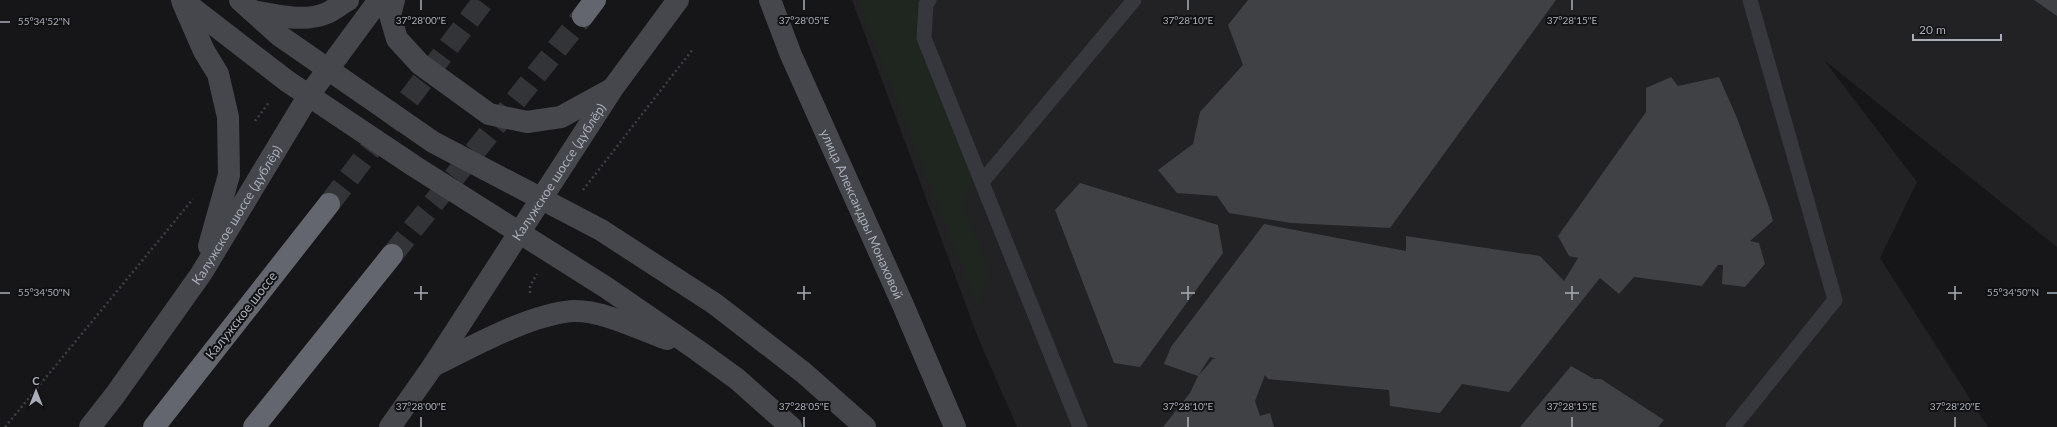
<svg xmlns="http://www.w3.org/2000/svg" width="2057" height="427" viewBox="0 0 2057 427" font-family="Lato,sans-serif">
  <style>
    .built { fill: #222225 }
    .green { fill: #1e261f }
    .building { fill: #404145 }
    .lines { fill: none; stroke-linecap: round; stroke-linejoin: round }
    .highway-tunnel { stroke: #333438; stroke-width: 22; stroke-dasharray: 22 11; stroke-linecap: butt }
    .path { stroke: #3d3f44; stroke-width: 2.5; stroke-dasharray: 2 3; stroke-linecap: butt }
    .lane { stroke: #37383d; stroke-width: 15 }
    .secondary { stroke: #45474d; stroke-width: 22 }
    .highway { stroke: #63666e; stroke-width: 22 }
    .ticks { fill: none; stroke: #a8adb8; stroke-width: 1.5 }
    .labels { text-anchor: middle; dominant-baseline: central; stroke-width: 4; stroke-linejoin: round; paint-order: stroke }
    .street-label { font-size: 13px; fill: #a8adb8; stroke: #111113 }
    .ticks-label { font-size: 10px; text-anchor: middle; fill: #a8adb8; stroke: #111113; stroke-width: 4; stroke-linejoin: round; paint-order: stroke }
  </style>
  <rect width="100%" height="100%" fill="#161618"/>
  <!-- built -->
  <path class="built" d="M852,0H2057V247L1824,60L1917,182L1880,258L1988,427H1017L979,340Z"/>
  <!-- green -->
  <path class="green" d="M857,0H924L918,39L975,179L962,200L989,272L978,307Z"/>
  <!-- building -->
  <path class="building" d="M1248,0H1556L1390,228L1291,223L1229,213L1217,196L1177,193L1158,170L1193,144L1200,112L1243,65L1228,25Z
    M2034,0H2057V16Z
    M1671,77L1678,86L1719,77L1737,118L1769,207L1773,221L1750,241L1759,243L1765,264L1745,287L1722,284L1723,265H1718L1702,286L1634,277L1619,294L1600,278L1509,392L1462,384L1440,413L1390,406L1389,390L1268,379L1265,375L1255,401L1260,416L1270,413L1274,427H1163L1190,393L1198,376L1213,359H1217L1210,357L1198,376L1164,364L1171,347L1264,224L1406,251V236L1540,256L1564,281L1578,258L1569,256L1558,236L1646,112V88Z
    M1080,183L1218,225L1223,253L1140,367L1114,363L1055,210Z
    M1571,366L1594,379H1601L1664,420L1658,427H1520Z"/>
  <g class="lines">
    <!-- highway-tunnel -->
    <path class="highway-tunnel" d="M329,204L484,0
      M392,255L583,16"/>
    <!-- path -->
    <path class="path" d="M255,121L270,101
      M583,190L693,49
      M530,293V286L537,274
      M5,427L193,199"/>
    <!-- lane -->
    <path class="lane" d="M929,0L926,4L924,38L1080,427
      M982,182L1134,0
      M1733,427L1835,300L1750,0"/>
    <!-- secondary -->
    <g class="secondary">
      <path d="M182,0L287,81L414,166L607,288L697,350L737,379L791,427"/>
      <path d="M240,0L280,36L433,142L601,230L715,304L804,373L865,427"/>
      <path d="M394,0L390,15L397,39L420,64L489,114L527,122L561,117L612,89"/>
      <path id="s1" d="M770,0L791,55L903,305L955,427"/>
      <path d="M183,3L204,51L218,74L228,117L229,175L209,246"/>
      <path d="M252,11C275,15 304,23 327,13C334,10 341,4 348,0"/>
      <path d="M433,366C472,347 530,314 573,311C602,310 639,329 667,339"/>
      <path id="s2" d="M90,427L115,395L201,274L309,95L379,0"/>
      <path id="s3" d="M390,427L433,366L613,88L678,0"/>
    </g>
    <!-- highway -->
    <path class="highway" d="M583,16L595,0
      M154,427L329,204
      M254,427L392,255"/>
  </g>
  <!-- ticks -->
  <path class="ticks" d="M421,0V10M804,0V10M1188,0V10M1572,0V10M0,22H10M421,286V300M804,286V300M1188,286V300M1572,286V300M1955,286V300M0,293H10M414,293H428M797,293H811M1181,293H1195M1565,293H1579M1948,293H1962M2047,293H2057M421,417V427M804,417V427M1188,417V427M1572,417V427M1955,417V427"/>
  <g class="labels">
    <!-- street labels -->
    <g class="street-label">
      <text stroke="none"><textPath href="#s3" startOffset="306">Калужское шоссе (дублёр)</textPath></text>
      <text stroke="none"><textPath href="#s1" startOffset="233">улица Александры Монаховой</textPath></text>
      <text stroke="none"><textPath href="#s2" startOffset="258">Калужское шоссе (дублёр)</textPath></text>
      <text transform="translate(241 315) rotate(-52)">Калужское шоссе</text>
    </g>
  </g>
  <g class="ticks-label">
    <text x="421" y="24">37°28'00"E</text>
    <text x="804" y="24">37°28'05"E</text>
    <text x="1188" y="24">37°28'10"E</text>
    <text x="1572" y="24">37°28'15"E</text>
    <text x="44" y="25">55°34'52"N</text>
    <text x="44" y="296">55°34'50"N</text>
    <text x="2013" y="296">55°34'50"N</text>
    <text x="421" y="410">37°28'00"E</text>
    <text x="804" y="410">37°28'05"E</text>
    <text x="1188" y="410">37°28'10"E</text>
    <text x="1572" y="410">37°28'15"E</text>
    <text x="1955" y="410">37°28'20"E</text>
  </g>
  <!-- north arrow -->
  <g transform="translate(36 391)" stroke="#111113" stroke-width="3" paint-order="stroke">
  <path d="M0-3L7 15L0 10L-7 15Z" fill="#a8adb8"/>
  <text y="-6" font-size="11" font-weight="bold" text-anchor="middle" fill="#a8adb8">С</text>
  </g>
  <!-- scale -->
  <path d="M1913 34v6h88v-6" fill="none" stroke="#a8adb8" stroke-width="2"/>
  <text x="1919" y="34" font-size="12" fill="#a8adb8" stroke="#111113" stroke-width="3" paint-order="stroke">20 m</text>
</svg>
